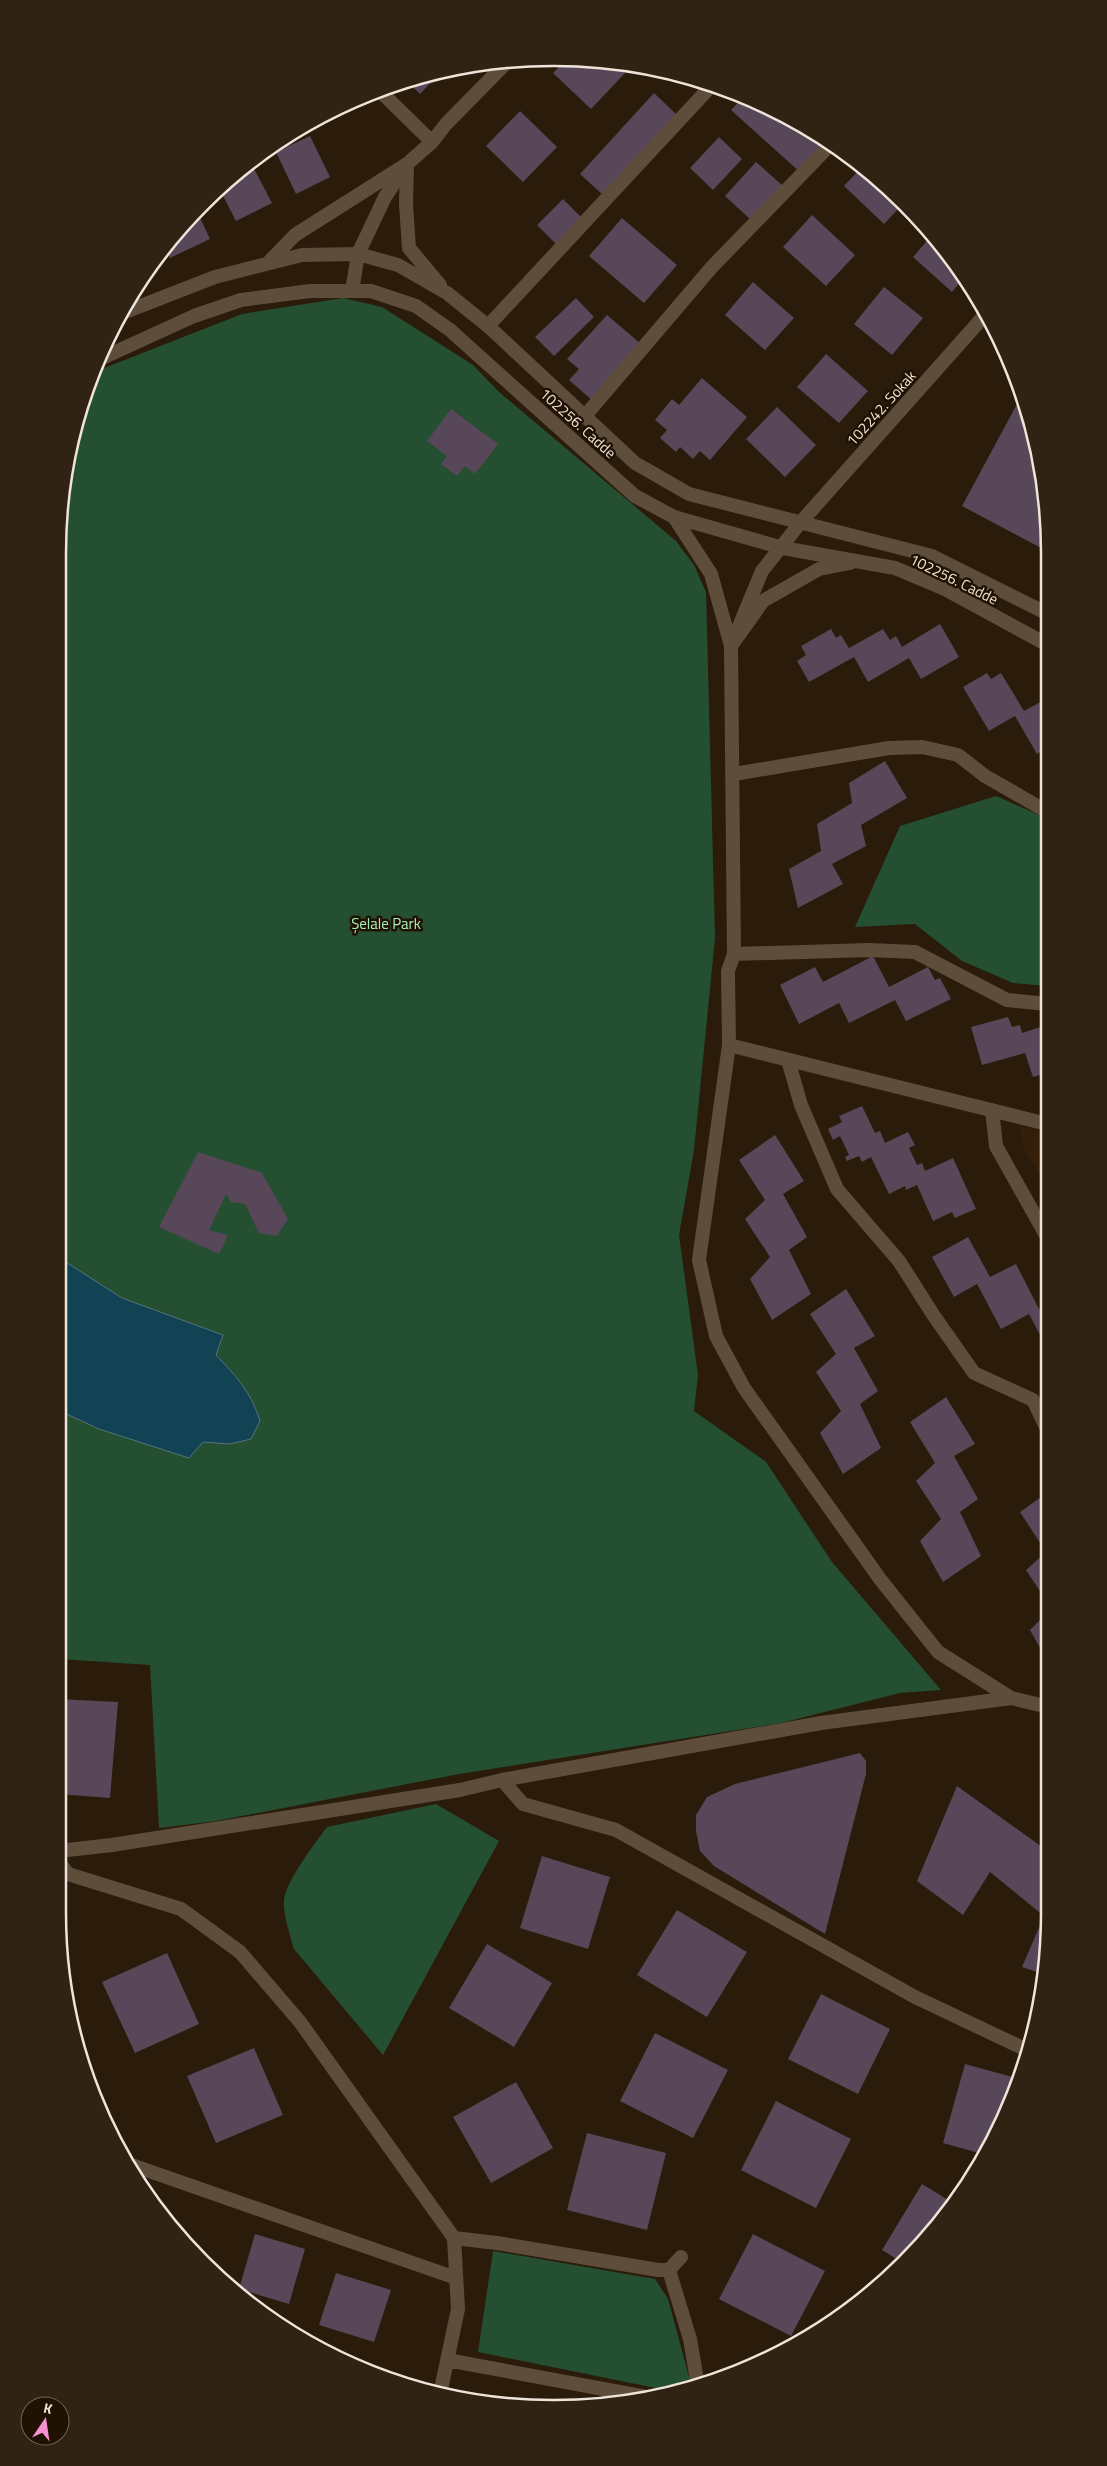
<svg xmlns="http://www.w3.org/2000/svg" width="1107" height="2466" viewBox="0 0 1107 2466" font-family="'Titillium Web',sans-serif">
  <style>
    .built { fill: #34200a }
    .green { fill: #254f31 }
    .water { fill: #124355; stroke: #54737d }
    .building { fill: #584758 }
    .lines { fill: none; stroke-linecap: round; stroke-linejoin: round }
    .minor { stroke: #5f4d3c; stroke-width: 14 }
    .tertiary { stroke: #5f4d3c; stroke-width: 14 }
    .labels { text-anchor: middle; dominant-baseline: central; stroke-width: 5; stroke-linejoin: round; paint-order: stroke }
    .street-label { font-size: 15px; fill: #efe4da; stroke: #201203 }
    .park-label { font-size: 15px; fill: #a7efb8; stroke: #201203 }
    .rim { fill: none; stroke: #efe4da; stroke-width: 2.5 }
  </style>
  <rect width="100%" height="100%" fill="#2a1b0b"/>
  <!-- built -->
  <path class="built" d="M1020,1126L1047,1133V1188L1024,1148Z"/>
  <!-- green -->
  <path class="green" d="M343,298L382,307L473,365L499,392L676,541L694,565L706,592L715,938L694,1150L679,1235L698,1375L694,1411L766,1462L832,1562L941,1690L900,1693L781,1723L459,1774L216,1821L159,1828L150,1665L58,1659V553C64,490 67,431 94,372L242,314Z
    M996,796L1046,818L1047,986L1013,983L962,961L915,924L855,927L900,826Z
    M436,1804L499,1841L383,2055L294,1949C290,1934 283,1916 284,1900C286,1881 315,1843 327,1827Z
    M493,2251L655,2279L668,2299L692,2388L675,2392L478,2352Z"/>
  <!-- water -->
  <path class="water" d="M58,1257L122,1298L223,1335L216,1355C237,1377 251,1392 260,1421L251,1439L230,1444L203,1442L189,1458L99,1429L58,1410Z"/>
  <!-- building -->
  <path class="building" d="M566,60L613,62L625,73L591,109L553,73Z
    M441,72L420,94L407,81L425,74Z
    M654,93L677,115L603,195L580,174Z
    M742,98L829,141L801,173L731,110Z
    M520,111L557,147L523,182L486,146Z
    M310,136L330,177L296,194L276,152Z
    M719,137L742,159L713,190L690,168Z
    M250,161L272,203L236,221L220,190Z
    M756,162L783,186L751,220L725,196Z
    M860,169L902,205L884,224L844,186Z
    M563,199L583,219L557,245L537,225Z
    M197,211L210,239L170,258L165,248L181,226Z
    M812,215L855,255L826,286L783,247Z
    M622,218L677,265L644,303L589,256Z
    M932,235L962,280L952,292L913,257Z
    M753,282L794,318L765,350L725,315Z
    M884,287L923,318L892,355L854,324Z
    M576,298L594,317L554,356L535,337Z
    M607,315L641,344L593,401L569,380L579,369L567,359Z
    M826,354L868,391L839,423L797,387Z
    M702,378L747,417L710,460L700,451L693,459L680,447L676,452L660,438L667,430L655,420L672,399L679,405Z
    M1023,393L1045,488V550L962,506Z
    M777,407L816,445L785,477L746,439Z
    M451,409L498,444L475,474L465,466L457,476L441,464L447,456L427,441Z
    M940,624L959,657L921,679L909,658L868,682L854,657L809,682L797,661L806,655L801,646L831,629L836,638L841,635L849,648L883,629L890,640L896,636L902,647Z
    M987,673L991,679L1001,673L1024,711L1046,699V748L1037,754L1015,716L989,731L963,687Z
    M885,761L907,798L861,825L866,846L832,864L843,884L798,908L789,869L821,851L817,824L852,803L849,783Z
    M873,956L889,987L928,967L935,980L940,978L951,999L906,1021L895,1000L849,1023L839,1003L799,1024L780,985L815,967L823,982Z
    M1008,1017L1012,1027L1020,1025L1022,1033L1047,1025V1073L1033,1077L1025,1053L982,1065L971,1027Z
    M862,1106L875,1133L880,1131L885,1143L908,1132L915,1145L909,1148L917,1165L922,1163L925,1171L953,1158L976,1209L955,1218L952,1212L933,1221L917,1185L906,1190L905,1186L889,1194L871,1157L862,1162L859,1156L847,1161L845,1157L849,1155L840,1136L833,1140L828,1129L842,1122L839,1116Z
    M775,1135L804,1181L783,1194L807,1237L789,1250L811,1294L772,1320L750,1279L770,1257L745,1219L765,1200L739,1160Z
    M198,1152L262,1173L288,1219L277,1236L259,1233L245,1204L231,1202L226,1194L209,1230L228,1235L219,1254L159,1227Z
    M968,1237L990,1277L1016,1264L1039,1309L1048,1304V1350L1029,1314L1001,1329L977,1284L954,1297L932,1257Z
    M846,1289L875,1336L854,1348L878,1391L860,1404L881,1448L843,1474L820,1433L841,1411L816,1372L836,1354L810,1314Z
    M946,1397L975,1444L954,1456L978,1499L960,1512L981,1556L943,1582L920,1541L941,1519L916,1481L935,1463L910,1422Z
    M1048,1492L1049,1605L1026,1570L1046,1552L1020,1512Z
    M1049,1611V1664L1030,1630Z
    M58,1699L118,1702L110,1798L58,1794Z
    M860,1753L866,1761V1774L825,1934L714,1866L700,1851L696,1831V1815L707,1797L735,1784Z
    M957,1786L1049,1852L1050,1912L1043,1974L1022,1967L1044,1916L990,1872L963,1915L917,1881Z
    M542,1856L610,1877L588,1949L520,1928Z
    M677,1910L747,1952L707,2017L637,1975Z
    M487,1944L552,1983L514,2047L449,2008Z
    M167,1953L199,2024L135,2053L102,1982Z
    M821,1994L890,2029L858,2094L788,2059Z
    M655,2033L728,2070L693,2138L620,2101Z
    M254,2048L283,2115L216,2143L187,2076Z
    M965,2064L1020,2079L986,2155L943,2143Z
    M516,2082L553,2148L491,2183L453,2117Z
    M776,2101L851,2139L816,2208L741,2170Z
    M587,2133L666,2153L647,2230L567,2210Z
    M922,2184L953,2203L927,2239L903,2263L882,2250Z
    M255,2234L305,2249L289,2304L239,2289Z
    M753,2234L825,2271L791,2336L719,2299Z
    M336,2273L391,2290L374,2342L319,2325Z"/>
  <g class="lines">
    <!-- minor -->
    <path class="minor" d="M380,91L432,142
      M352,291L358,254L385,197L407,164L432,142L446,124L508,61
      M985,315L801,522L762,571L731,646L734,954L728,971L729,1045L1047,1124
      M488,326L713,84
      M584,417L711,268L832,143
      M734,774L889,748L922,747L958,755L985,776L1046,811
      M734,954L869,950L915,952L1007,1000L1047,1004
      M729,1045L699,1260L716,1336L744,1388L880,1579L938,1652L1011,1698
      M788,1060L801,1105L837,1189L899,1261L934,1316L974,1373L1033,1400L1048,1431
      M992,1110L996,1146L1047,1237
      M502,1780L523,1804L616,1830L915,1997L1029,2051
      M58,1851L112,1845L460,1790L502,1780L821,1723L1011,1698L1049,1707
      M58,1861L68,1874L181,1909L240,1952L300,2022L454,2238L458,2309L440,2394
      M126,2163L456,2278
      M454,2238L497,2243L658,2270H669L681,2257
      M669,2270L690,2339L698,2386
      M447,2360L652,2398"/>
    <!-- tertiary -->
    <path class="tertiary" d="M407,164L406,204L409,248L440,285
      M268,263L295,235L407,164
      M120,314L215,277L302,255L358,254L398,265L447,293L488,326L635,463L689,494L932,556L1046,613
      M100,359L194,316L241,300L310,291H371L416,306L450,330L635,496L674,517L783,548L895,568L945,589L1046,644
      M674,517L711,574L731,646
      M731,646L763,601L819,569L850,563"/>
  </g>
  <g class="labels">
    <!-- street labels -->
    <g class="street-label">
      <text transform="translate(881 408) rotate(-48)">102242. Sokak</text>
      <text transform="translate(578 423) rotate(42)">102256. Cadde</text>
      <text transform="translate(954 579) rotate(26)">102256. Cadde</text>
    </g>
    <!-- park labels -->
    <g class="park-label">
      <text x="386" y="923">Şelale Park</text>
    </g>
  </g>
  <!-- crop -->
  <path d="M0 0H1107V2466H0ZM553 66H554A487 487 0 0 1 1041 553V1913A487 487 0 0 1 554 2400H553A487 487 0 0 1 66 1913V553A487 487 0 0 1 553 66Z" fill="#312314" fill-rule="evenodd"/>
  <path class="rim" d="M553 66H554A487 487 0 0 1 1041 553V1913A487 487 0 0 1 554 2400H553A487 487 0 0 1 66 1913V553A487 487 0 0 1 553 66Z"/>
  <!-- north arrow -->
  <g transform="translate(45 2421) rotate(13)"><circle r="24" fill="#201203" stroke="#736659"/>
  <path d="M0-4L9 19L0 12L-9 19Z" fill="#f591d2"/>
  <text y="-8" font-size="14" font-weight="bold" text-anchor="middle" fill="#efe4da">K</text>
  </g>
</svg>
